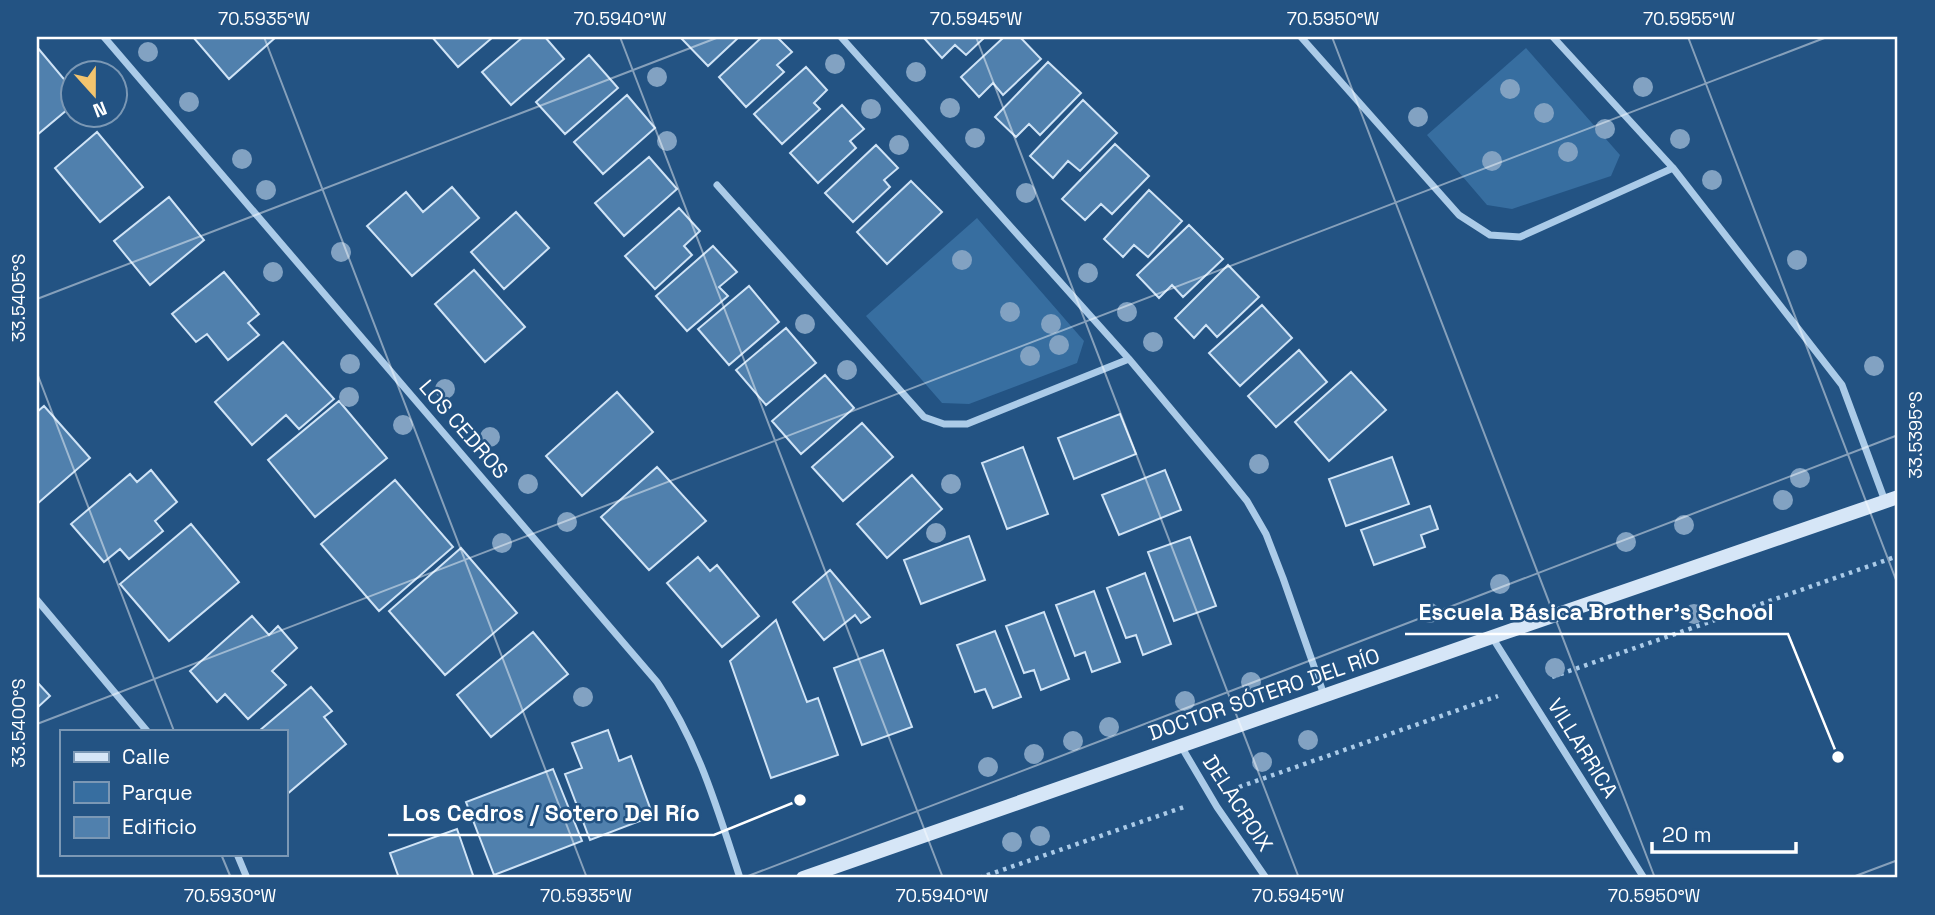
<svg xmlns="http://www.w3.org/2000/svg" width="1935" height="915" viewBox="0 0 1935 915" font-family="'Space Grotesk',sans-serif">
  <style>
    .green { fill: #376ea0 }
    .building { fill: #5080ad; stroke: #cfe3f6; stroke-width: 2 }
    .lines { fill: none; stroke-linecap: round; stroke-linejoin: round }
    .path { stroke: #abcbe8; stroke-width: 4.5; stroke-dasharray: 3.5 5; stroke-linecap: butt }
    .minor { stroke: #abcbe8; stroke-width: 7 }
    .secondary { stroke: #d6e6f7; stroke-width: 14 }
    .tree { fill: #82a2c2 }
    .ticks { fill: none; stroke: #fff; stroke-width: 2; stroke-opacity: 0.45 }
    .labels { text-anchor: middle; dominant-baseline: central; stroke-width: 5; stroke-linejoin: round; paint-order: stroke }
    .street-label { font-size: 21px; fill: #fff; stroke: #235383 }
    .leader { fill: none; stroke: #fff; stroke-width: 2.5 }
    .callout-dot { fill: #fff; stroke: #235383; stroke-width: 2.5 }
    .callout-label { font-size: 23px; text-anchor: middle; font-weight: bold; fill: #fff; stroke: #235383; stroke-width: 5; stroke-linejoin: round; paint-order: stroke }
    .neatline { fill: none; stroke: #fff; stroke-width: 2.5 }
    .ticks-label { font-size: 18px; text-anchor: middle; fill: #fff }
  </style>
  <rect width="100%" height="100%" fill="#235383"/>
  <!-- green -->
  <path class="green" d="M1526,48L1620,155L1611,176L1512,209L1487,205L1427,135Z
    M977,218L1084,341L1077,363L969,404L942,403L866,316Z"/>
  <!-- building -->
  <path class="building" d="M193,37H276L229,79Z
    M432,37H493L458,67Z
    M523,37H545L564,59L511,105L482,72Z
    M680,37H739L708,66Z
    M762,37H777L792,52L777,65L784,72L746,107L719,77Z
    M925,37H985L966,55L955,45L942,58L924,38Z
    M1004,37H1020L1041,59L1003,95L993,83L979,97L961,77Z
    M37,47L74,91V104L37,135Z
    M589,55L618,88L565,134L536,102Z
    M1048,62L1081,93L1040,135L1029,124L1016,137L995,117Z
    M806,67L827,90L814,103L820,109L782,144L754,114Z
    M627,95L655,128L603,174L574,142Z
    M1083,100L1117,133L1080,171L1068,161L1053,178L1030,156Z
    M842,105L864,129L850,141L856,148L818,183L790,153Z
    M97,132L143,187L100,222L55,168Z
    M1115,144L1149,176L1112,214L1101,204L1085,220L1062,199Z
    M876,145L898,168L884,180L890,187L853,222L825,193Z
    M649,157L677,189L624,236L595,203Z
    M911,181L942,212L887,264L857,232Z
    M452,187L479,218L412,276L367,226L406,192L423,212Z
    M1149,190L1182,221L1148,257L1134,245L1123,257L1104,239Z
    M169,197L204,240L150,285L114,241Z
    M679,208L700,231L684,246L692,255L655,289L625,256Z
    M516,212L549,248L504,289L471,252Z
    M1189,225L1223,259L1183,297L1172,285L1159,298L1137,275Z
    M713,246L737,272L719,287L728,296L687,331L656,296Z
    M1228,265L1259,297L1217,337L1206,325L1194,338L1175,318Z
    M474,270L525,327L485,362L435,304Z
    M224,272L259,314L248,323L259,335L228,360L207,334L196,342L172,314Z
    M749,286L779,322L729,365L698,329Z
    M1262,305L1292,338L1240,386L1209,353Z
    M786,328L816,363L766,405L736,370Z
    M283,342L334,399L299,429L286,415L252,445L215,402Z
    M1299,350L1327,382L1276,427L1248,396Z
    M1351,372L1386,410L1329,461L1295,422Z
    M825,375L854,408L801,454L772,421Z
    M617,392L653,432L582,496L546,456Z
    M339,401L387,458L315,517L268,460Z
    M44,406L90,458L37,504V412Z
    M1120,414L1136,454L1074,479L1058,438Z
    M862,423L893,457L843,501L812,467Z
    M1023,447L1048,514L1007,529L982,463Z
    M1392,457L1409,504L1346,526L1329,479Z
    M657,467L706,521L649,570L601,517Z
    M151,470L177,502L155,521L163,531L129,559L120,549L104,562L71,524L130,474L137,482Z
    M1165,470L1181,510L1119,535L1102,495Z
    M912,475L942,509L887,558L857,524Z
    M395,480L453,547L379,611L321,544Z
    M1430,506L1438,529L1421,535L1425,547L1374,565L1361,530Z
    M191,524L239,582L169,641L120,584Z
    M969,536L985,580L921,604L904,560Z
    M1190,537L1216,606L1174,621L1148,552Z
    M461,548L517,613L445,675L389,611Z
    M698,557L710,571L717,565L759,616L722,647L667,583Z
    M830,570L870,617L861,623L855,615L824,640L793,602Z
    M1145,573L1171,644L1143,655L1136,635L1126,638L1107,588Z
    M1094,591L1120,662L1092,672L1085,652L1075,656L1056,605Z
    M1044,612L1069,679L1041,690L1034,670L1024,673L1006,626Z
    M252,616L269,635L278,626L297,648L272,671L286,685L248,719L225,694L217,702L190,671Z
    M776,620L807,702L818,698L838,755L771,778L730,661Z
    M995,631L1021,697L993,708L985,689L975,692L957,645Z
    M533,632L568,674L491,737L457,695Z
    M883,650L912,727L862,745L834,668Z
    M37,682L50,696L37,708Z
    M311,687L332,711L324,717L346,744L286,795L285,731H259Z
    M608,730L619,761L631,756L653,816L590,840L565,774L582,768L572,743Z
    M553,769L582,841L494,875L466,802Z
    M457,829L474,878H399L390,853Z"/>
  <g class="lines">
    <!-- path -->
    <path class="path" d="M1552,677L1898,556
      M1239,787L1498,696
      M979,878L1184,807"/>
    <!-- minor -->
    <path class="minor" d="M104,37L657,682C699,744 717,808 740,878
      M841,37L1129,359L1222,470L1247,501L1266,534L1283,578L1324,695
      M1301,37L1459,215L1490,235L1520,237L1673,168
      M1553,37L1673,168L1842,385L1885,501
      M717,185L924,417L944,424H967L1129,359
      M37,600L147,731
      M1492,637L1644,878
      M1181,746L1217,807L1266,878
      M237,854L247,878"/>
    <!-- secondary -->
    <path class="secondary" d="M803,878L1492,637L1898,497"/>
  </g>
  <!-- trees -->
  <g class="tree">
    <circle cx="148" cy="52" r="10"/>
    <circle cx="835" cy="64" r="10"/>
    <circle cx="916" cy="72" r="10"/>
    <circle cx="657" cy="77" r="10"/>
    <circle cx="1643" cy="87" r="10"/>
    <circle cx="1510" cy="89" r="10"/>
    <circle cx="189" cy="102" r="10"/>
    <circle cx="950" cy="108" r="10"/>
    <circle cx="871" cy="109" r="10"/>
    <circle cx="1544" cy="113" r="10"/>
    <circle cx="1418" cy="117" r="10"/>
    <circle cx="1605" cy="129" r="10"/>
    <circle cx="975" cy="138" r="10"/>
    <circle cx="1680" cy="139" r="10"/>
    <circle cx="667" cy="141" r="10"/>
    <circle cx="899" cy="145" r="10"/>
    <circle cx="1568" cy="152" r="10"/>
    <circle cx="242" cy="159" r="10"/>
    <circle cx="1492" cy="161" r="10"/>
    <circle cx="1712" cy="180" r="10"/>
    <circle cx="266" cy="190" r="10"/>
    <circle cx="1026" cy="193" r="10"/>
    <circle cx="341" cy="252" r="10"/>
    <circle cx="962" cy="260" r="10"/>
    <circle cx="1797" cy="260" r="10"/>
    <circle cx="273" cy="272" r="10"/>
    <circle cx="1088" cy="273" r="10"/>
    <circle cx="1010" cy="312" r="10"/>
    <circle cx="1127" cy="312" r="10"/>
    <circle cx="805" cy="324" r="10"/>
    <circle cx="1051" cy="324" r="10"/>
    <circle cx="1153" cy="342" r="10"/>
    <circle cx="1059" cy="345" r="10"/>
    <circle cx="1030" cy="356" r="10"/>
    <circle cx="350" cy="364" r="10"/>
    <circle cx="1874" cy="366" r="10"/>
    <circle cx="847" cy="370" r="10"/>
    <circle cx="445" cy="389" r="10"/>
    <circle cx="349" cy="397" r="10"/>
    <circle cx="403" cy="425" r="10"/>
    <circle cx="490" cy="437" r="10"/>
    <circle cx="1259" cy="464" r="10"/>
    <circle cx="1800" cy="478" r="10"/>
    <circle cx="528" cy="484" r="10"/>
    <circle cx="951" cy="484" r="10"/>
    <circle cx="1783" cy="500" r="10"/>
    <circle cx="567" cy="522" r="10"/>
    <circle cx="1684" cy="525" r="10"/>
    <circle cx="936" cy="533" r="10"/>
    <circle cx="1626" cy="542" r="10"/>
    <circle cx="502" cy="543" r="10"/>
    <circle cx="1500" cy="584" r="10"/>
    <circle cx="1430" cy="613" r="10"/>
    <circle cx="1694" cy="614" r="10"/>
    <circle cx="1555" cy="668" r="10"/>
    <circle cx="1251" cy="682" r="10"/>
    <circle cx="583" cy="697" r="10"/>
    <circle cx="1185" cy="701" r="10"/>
    <circle cx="1109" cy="727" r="10"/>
    <circle cx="1308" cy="740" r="10"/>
    <circle cx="1073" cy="741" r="10"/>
    <circle cx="1034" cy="754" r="10"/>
    <circle cx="1262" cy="762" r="10"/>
    <circle cx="988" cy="767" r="10"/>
    <circle cx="1040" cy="836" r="10"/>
    <circle cx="1012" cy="842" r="10"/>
  </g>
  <!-- ticks -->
  <path class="ticks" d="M264,37L587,878M620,37L943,878M976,37L1299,878M1332,37L1655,878M1688,37L1898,585M37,299L719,37M37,373L174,731M37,724L1827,37M221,854L231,878M743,878L1898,435M1850,878L1898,860"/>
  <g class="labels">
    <!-- street labels -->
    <g class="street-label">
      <text transform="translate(464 429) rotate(49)">LOS CEDROS</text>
      <text transform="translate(1264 694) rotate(-19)">DOCTOR SÓTERO DEL RÍO</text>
      <text transform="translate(1583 748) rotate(58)">VILLARRICA</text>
      <text transform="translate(1238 803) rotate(57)">DELACROIX</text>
    </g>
  </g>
  <!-- callouts -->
  <path class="leader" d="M1838 757L1788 634H1405M800 800L714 835H388"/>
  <g class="callout-dot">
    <circle cx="1838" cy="757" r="7"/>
    <circle cx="800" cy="800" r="7"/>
  </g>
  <g class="callout-label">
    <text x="1596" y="620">Escuela Básica Brother's School</text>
    <text x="551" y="821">Los Cedros / Sotero Del Río</text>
  </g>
  <!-- border -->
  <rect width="1935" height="915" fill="none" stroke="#235383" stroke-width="77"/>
  <!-- legend -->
  <rect x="60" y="730" width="228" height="126" fill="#235383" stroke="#7b98b5" stroke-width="2"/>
  <rect x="74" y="752" width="35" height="10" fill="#d6e6f7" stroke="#7b98b5" stroke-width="2"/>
  <text x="122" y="764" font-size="21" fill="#ffffff">Calle</text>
  <rect x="74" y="782" width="35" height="21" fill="#376ea0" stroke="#7b98b5" stroke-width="2"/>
  <text x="122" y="800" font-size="21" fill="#ffffff">Parque</text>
  <rect x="74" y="817" width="35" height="21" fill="#5080ad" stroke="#7b98b5" stroke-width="2"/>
  <text x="122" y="834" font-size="21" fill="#ffffff">Edificio</text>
  <!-- north arrow -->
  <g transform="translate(94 94) rotate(159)"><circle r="33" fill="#235383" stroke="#7b98b5" stroke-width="2"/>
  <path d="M0-5L12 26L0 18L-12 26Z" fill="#f3c46e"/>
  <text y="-10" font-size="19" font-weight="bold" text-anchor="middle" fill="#ffffff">N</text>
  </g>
  <!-- scale -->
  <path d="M1652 842v10h144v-10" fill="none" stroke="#ffffff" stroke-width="3.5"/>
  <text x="1662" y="842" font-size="21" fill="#ffffff" stroke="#235383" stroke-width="5" paint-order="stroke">20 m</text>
  <rect x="38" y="38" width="1858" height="838" class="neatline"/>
  <g class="ticks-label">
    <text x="264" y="25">70.5935°W</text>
    <text x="620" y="25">70.5940°W</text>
    <text x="976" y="25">70.5945°W</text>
    <text x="1333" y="25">70.5950°W</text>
    <text x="1689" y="25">70.5955°W</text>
    <text transform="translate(19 298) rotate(-90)" y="6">33.5405°S</text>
    <text transform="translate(1916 435) rotate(-90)" y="6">33.5395°S</text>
    <text transform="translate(19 723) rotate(-90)" y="6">33.5400°S</text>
    <text x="230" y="902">70.5930°W</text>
    <text x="586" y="902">70.5935°W</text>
    <text x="942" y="902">70.5940°W</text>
    <text x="1298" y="902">70.5945°W</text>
    <text x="1654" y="902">70.5950°W</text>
  </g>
</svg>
